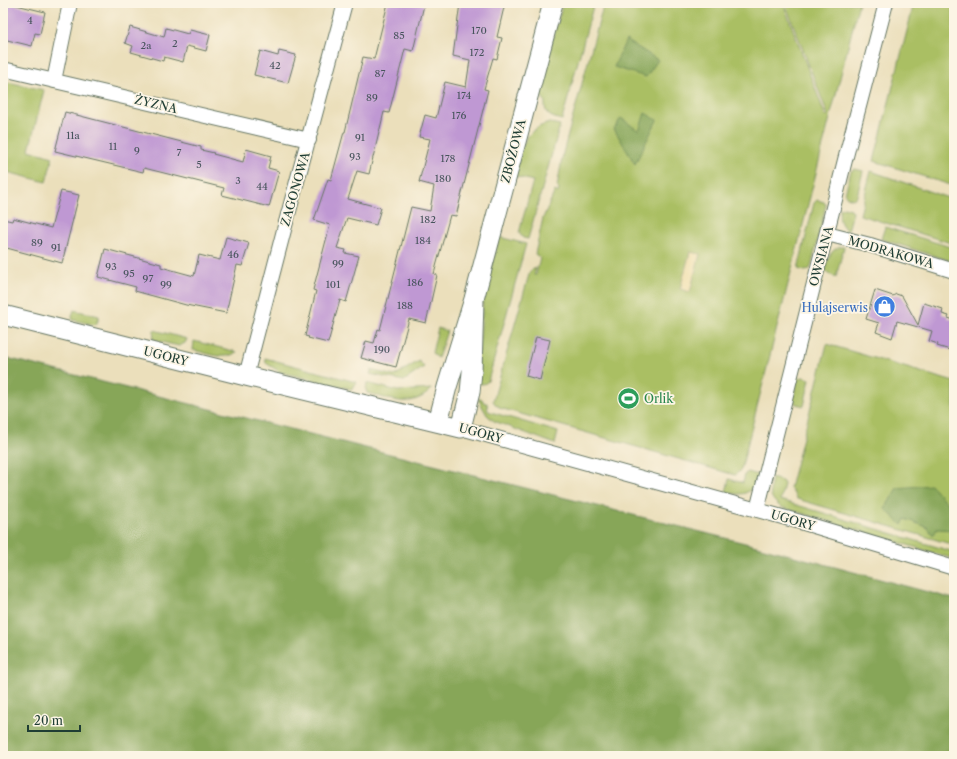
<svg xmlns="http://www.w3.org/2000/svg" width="957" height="759" viewBox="0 0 957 759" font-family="'Libre Caslon Text',serif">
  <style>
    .green { fill: #aabf63; stroke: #647e4c }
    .forest { fill: #87a659; stroke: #537246 }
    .sand { fill: #eeda9e; stroke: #868c69 }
    .building { fill: #bf98d3 }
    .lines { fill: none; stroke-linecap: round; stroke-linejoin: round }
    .street-casing { stroke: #667663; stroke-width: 16 }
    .secondary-casing { stroke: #667663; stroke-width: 21 }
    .street { stroke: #fff; stroke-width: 14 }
    .secondary { stroke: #fff; stroke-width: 19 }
    .labels { text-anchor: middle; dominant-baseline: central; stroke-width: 3.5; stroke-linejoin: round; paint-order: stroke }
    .number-label { font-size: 10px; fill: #47545c }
    .street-label { font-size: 12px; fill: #1f3d34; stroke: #fcf5e5 }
    .shop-label { font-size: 12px; fill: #366cbe; stroke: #fcf5e5; text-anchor: end }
    .leisure-label { font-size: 12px; fill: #27864d; stroke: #fcf5e5; text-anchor: start }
  </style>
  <rect width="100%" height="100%" fill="#fcf5e5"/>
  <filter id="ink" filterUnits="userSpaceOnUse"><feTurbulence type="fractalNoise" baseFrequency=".025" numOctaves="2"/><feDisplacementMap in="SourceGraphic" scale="8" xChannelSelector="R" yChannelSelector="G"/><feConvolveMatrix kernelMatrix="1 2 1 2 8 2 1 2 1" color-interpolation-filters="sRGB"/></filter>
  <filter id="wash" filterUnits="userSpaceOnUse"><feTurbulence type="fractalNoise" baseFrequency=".012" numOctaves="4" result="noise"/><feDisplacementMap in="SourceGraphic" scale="16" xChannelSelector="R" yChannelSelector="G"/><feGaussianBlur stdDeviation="0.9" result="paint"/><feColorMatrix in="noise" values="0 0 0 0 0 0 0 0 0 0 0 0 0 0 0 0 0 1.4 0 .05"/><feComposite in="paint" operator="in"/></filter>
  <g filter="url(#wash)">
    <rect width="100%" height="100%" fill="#ebdfbb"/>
    <!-- green -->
    <path class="green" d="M563,3H594L562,120C549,117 544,114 545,101L540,95L529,118Z
      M604,3H783L826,117L828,115L785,3H859L741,470L735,475L500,408L499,406H497L493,401L530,271L536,268L534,275H536L540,258L535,254L543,218L555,191L558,193L559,189L557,187L563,153Z
      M914,3H954V186L874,161Z
      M3,81L44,90L29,150L53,157L46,182L3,171Z
      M550,123L560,125L528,239L523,238L519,233L533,181L514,176C521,152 521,130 550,123Z
      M855,169L863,171L857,196L853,199L847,197L845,194L851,171Z
      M871,171L954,200V244L860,215Z
      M817,200L824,202L826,205L811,267L809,270L805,271L798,269L814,203Z
      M844,207L851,209L853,212L848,231C840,225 838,219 840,209Z
      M885,227L954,248V262L881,239Z
      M499,237L526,244L488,381C485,385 481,384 476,383L483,301Z
      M839,247H844L836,277L828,274L825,270C828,260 829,251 839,247Z
      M74,310L99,316V320H97V322H98L95,325L73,320L72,317Z
      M438,328L447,331L438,358L432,353Z
      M154,330L187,339L185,343L179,346L153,340Z
      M194,341L237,352C224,361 208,353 193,350Z
      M827,344L954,382V545L797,499L790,488Z
      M265,358L356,382L354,387L351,389L280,372L266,363Z
      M419,361L424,367L404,381L370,374L371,370L394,376Z
      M803,377L810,379L804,406L796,404L793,400L797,379Z
      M367,383L398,391L432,389C411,410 392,399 367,393L366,390Z
      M478,399H482L484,403H487L488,411L491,412L558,432L555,444L494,421L487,415Z
      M748,472L758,475C753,493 744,497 726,492L729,479L743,483L745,474Z
      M772,478L782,481L784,484L780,500L954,552V559L781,507C769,498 769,493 772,478Z"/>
    <!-- forest -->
    <path class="forest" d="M626,40L658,60L646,77L614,67Z
      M645,113L657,120L635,164L614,129L621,118L639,131Z
      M3,357L749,544L954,599V756H3Z
      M931,485L954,511V530L937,529L933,535L927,527L905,519L902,525L885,509L897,488Z"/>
    <!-- sand -->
    <path class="sand" d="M690,252L700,254L690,292L680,289Z"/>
    <g id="blocks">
      <!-- building -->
      <path class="building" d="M3,3H8L45,12L40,34L35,33L32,46L3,39Z
        M388,3H415L424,5L413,51L405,49L389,113L384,112L369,174L357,171L348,199L381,208L376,225L347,218L337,248L346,250L345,253L359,256L346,302L340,300L328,343L308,338L309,337L305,336L316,291L313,290L330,225L314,220L328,179L331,180L344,132H345L363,57L374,59Z
        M460,3H505L497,37L502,38L497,59L493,58L484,89L488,90L456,216L450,215L434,274L437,275L426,323L409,319L396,367L361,358L366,341L374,343L378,329L380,330L411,207L430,211L434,186L419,182L430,139L419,137L425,115L436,118L445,82L466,87L470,60L453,56Z
        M130,27L164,37L166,28L188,34L190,30L210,35L206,51L187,46L183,62L164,57L163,61L131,52L133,46L125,43Z
        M260,51L278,56L279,51L296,55L288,83L254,75Z
        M65,112L201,147V150L214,153L213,154L243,162L246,149L271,156L268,168L279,171L269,207L222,195L224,188L144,168L143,172L55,151Z
        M61,191L79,195L62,263L3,247V219L12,221L13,218L51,228Z
        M226,237L249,243L242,266L237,265L226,313L186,305L153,296L135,291L136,287L98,277L105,249L161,264V267L194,276L199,255L220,260Z
        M875,290L893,296L896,294L902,296L918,325L924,303L943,309L942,314L949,316L948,318L954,320V349L950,348V350L937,346L938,344L929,341L932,331L897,321L892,338L876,332L879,323L866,319Z
        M536,337L550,340L540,380L526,376Z"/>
    </g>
  </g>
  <g filter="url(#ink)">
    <use href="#blocks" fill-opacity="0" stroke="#667663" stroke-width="1"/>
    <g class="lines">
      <defs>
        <path id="street" d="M3,69L309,140
          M54,81L70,3
          M827,234L870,245L954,271
          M246,376L285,226L345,3
          M461,428L797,521L954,568
          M757,510L845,160L886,3"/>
        <path id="secondary" d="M3,315L246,376L461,428L470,392L472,372L474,299
          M438,422L447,387L474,299L553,3"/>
      </defs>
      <!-- street casing -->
      <use href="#street" class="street-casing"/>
      <!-- secondary casing -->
      <use href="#secondary" class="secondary-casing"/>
      <!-- street -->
      <use href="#street" class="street"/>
      <!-- secondary -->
      <use href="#secondary" class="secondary"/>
    </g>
  </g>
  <!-- icons -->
  <defs>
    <symbol id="shop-disc" viewBox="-11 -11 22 22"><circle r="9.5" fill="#3f7fe0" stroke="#fcf5e5"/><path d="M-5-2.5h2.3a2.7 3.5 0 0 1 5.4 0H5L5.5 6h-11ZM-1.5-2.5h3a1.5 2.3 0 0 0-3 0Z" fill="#fff"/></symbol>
    <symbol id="stadium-disc" viewBox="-11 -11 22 22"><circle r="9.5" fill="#2e9e5b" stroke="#fcf5e5"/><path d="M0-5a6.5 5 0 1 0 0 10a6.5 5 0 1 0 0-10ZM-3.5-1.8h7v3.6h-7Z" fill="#fff"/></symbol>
  </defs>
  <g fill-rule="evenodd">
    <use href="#shop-disc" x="872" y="294" width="25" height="25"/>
    <use href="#stadium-disc" x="616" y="386" width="25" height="25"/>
  </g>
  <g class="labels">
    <!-- number labels -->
    <g class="number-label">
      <text x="30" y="20">4</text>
      <text x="479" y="30">170</text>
      <text x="399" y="35">85</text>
      <text x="175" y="43">2</text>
      <text x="146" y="45">2a</text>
      <text x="477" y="52">172</text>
      <text x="275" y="65">42</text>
      <text x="380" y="73">87</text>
      <text x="464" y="95">174</text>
      <text x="372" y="97">89</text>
      <text x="459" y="115">176</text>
      <text x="73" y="135">11a</text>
      <text x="360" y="137">91</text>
      <text x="113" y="146">11</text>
      <text x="137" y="150">9</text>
      <text x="179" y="152">7</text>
      <text x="355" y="156">93</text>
      <text x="448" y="158">178</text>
      <text x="199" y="164">5</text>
      <text x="443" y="178">180</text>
      <text x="238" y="180">3</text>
      <text x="262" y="186">44</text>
      <text x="428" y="219">182</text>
      <text x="423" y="240">184</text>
      <text x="37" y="242">89</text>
      <text x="56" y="247">91</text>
      <text x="233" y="254">46</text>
      <text x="338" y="263">99</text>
      <text x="111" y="266">93</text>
      <text x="129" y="273">95</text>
      <text x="148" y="278">97</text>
      <text x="415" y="282">186</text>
      <text x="166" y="284">99</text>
      <text x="333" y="284">101</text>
      <text x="405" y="305">188</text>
      <text x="382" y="349">190</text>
    </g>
    <!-- street labels -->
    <g class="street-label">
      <text transform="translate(156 104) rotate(13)">ŻYZNA</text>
      <text transform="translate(513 151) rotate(-75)">ZBOŻOWA</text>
      <text transform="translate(295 189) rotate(-74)">ZAGONOWA</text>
      <text transform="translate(891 252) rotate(16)">MODRAKOWA</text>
      <text transform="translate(821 256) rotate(-75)">OWSIANA</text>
      <text transform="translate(166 356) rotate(14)">UGORY</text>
      <text transform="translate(481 433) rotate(15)">UGORY</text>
      <text transform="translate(793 520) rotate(16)">UGORY</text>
    </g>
    <!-- shop labels -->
    <g class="shop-label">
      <text x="868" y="307">Hulajserwis</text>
    </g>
    <!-- leisure labels -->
    <g class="leisure-label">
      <text x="644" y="398">Orlik</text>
    </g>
  </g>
  <!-- margin -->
  <rect width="957" height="759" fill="none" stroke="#fcf5e5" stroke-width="16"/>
  <!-- scale -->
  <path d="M28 725v6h52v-6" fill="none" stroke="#1f3d34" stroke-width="2"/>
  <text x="34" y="725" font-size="12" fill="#1f3d34" stroke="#fcf5e5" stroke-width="3" paint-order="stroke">20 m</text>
</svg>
